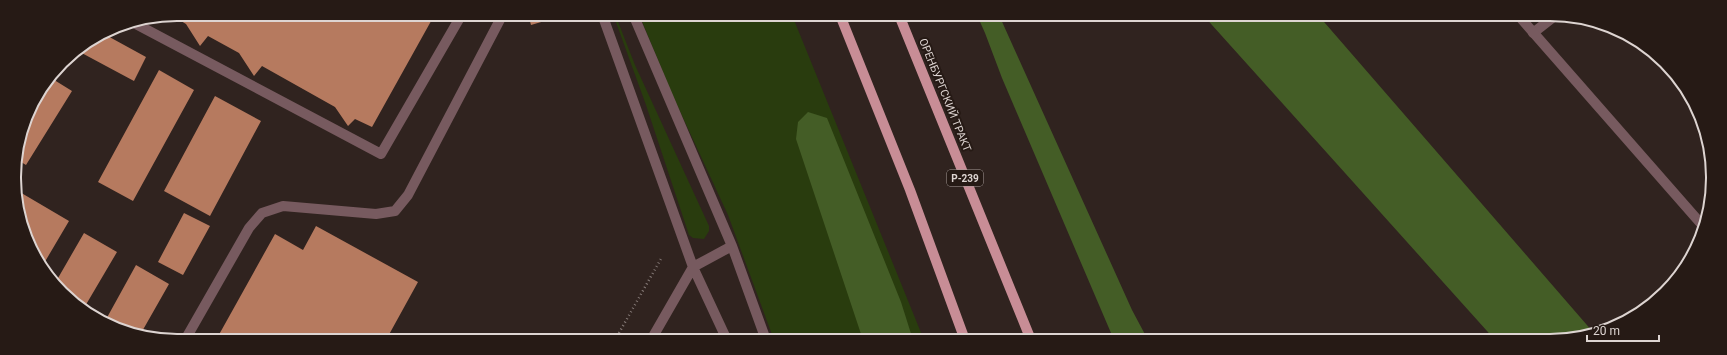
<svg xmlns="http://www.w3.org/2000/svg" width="1727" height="355" viewBox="0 0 1727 355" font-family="Roboto,sans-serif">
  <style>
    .green { fill: #293c0e }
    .forest { fill: #445d26 }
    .building { fill: #b67a5f }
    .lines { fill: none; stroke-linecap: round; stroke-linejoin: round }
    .path { stroke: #847976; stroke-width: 2.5; stroke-dasharray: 1 3; stroke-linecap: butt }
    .service { stroke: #775a5f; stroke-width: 10 }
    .minor { stroke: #775a5f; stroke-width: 10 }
    .primary { stroke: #c88d96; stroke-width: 10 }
    .labels { text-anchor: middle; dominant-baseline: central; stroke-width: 4; stroke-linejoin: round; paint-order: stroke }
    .shield { fill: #261a15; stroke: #a69c99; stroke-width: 1 }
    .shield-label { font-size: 10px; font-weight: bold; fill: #ddd4d1 }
    .street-label { font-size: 11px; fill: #ddd4d1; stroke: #261a15 }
    .rim { fill: none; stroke: #ddd4d1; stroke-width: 2 }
  </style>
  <rect width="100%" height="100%" fill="#30231f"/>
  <!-- green -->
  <path class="green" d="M613,14H615L635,65L709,226V231L704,239L693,238L689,235L646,105Z
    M639,14L792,15L924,340H774L728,215L672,94Z"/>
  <!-- forest -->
  <path class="forest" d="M977,15H999L1132,310L1148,340H1114L1002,78L985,33Z
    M1203,15H1318L1593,332L1560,341H1496Z
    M808,112L827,118L901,302L913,340H863L796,139L798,122Z"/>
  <!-- building -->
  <path class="building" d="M178,14H435L372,127L355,119L348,126L335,107L262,66L254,76L239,53L208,36L200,46L186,24L171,15Z
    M528,14H546L548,20L531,25Z
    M104,34L146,57L134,81L78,51Z
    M159,70L194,90L133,201L98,182Z
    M51,78L72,91L26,165L16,159L27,115Z
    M215,96L261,121L210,216L164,191Z
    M18,191L69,221L43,265L23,230Z
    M184,213L210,226L183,275L158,262Z
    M316,226L418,282L386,340H216L275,234L303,250Z
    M84,233L117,252L84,308L54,285Z
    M136,265L169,284L140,335L104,323Z"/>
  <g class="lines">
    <!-- path -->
    <path class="path" d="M615,340L662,257"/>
    <!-- service -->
    <path class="service" d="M602,14L693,267L727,340
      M633,14L732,246L766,340
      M134,23L381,154L462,14
      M1533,33L1556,15
      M185,340L249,228L262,213L283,206L376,214L395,211L408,195L503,14
      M651,340L693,267L732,246"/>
    <!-- minor -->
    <path class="minor" d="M1518,15L1703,226"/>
    <!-- primary -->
    <path class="primary" d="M840,15L910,190L965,340
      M899,15L1031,340"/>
  </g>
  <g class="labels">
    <!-- shield labels -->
    <rect class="shield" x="947" y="170" width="36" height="16" rx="3"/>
    <g class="shield-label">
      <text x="965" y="178">Р-239</text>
    </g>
    <!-- street labels -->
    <g class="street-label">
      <text transform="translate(945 95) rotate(68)">ОРЕНБУРГСКИЙ ТРАКТ</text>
    </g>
  </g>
  <!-- crop -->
  <path d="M0 0H1727V355H0ZM177 21H1550A156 156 0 0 1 1706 177V178A156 156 0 0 1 1550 334H177A156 156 0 0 1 21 178V177A156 156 0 0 1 177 21Z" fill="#261a15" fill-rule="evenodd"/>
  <path class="rim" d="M177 21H1550A156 156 0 0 1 1706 177V178A156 156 0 0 1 1550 334H177A156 156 0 0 1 21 178V177A156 156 0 0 1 177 21Z"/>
  <!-- scale -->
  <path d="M1587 335v6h72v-6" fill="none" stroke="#ddd4d1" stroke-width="2"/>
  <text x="1593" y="335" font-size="12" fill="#ddd4d1" stroke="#261a15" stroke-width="3" paint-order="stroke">20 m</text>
</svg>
